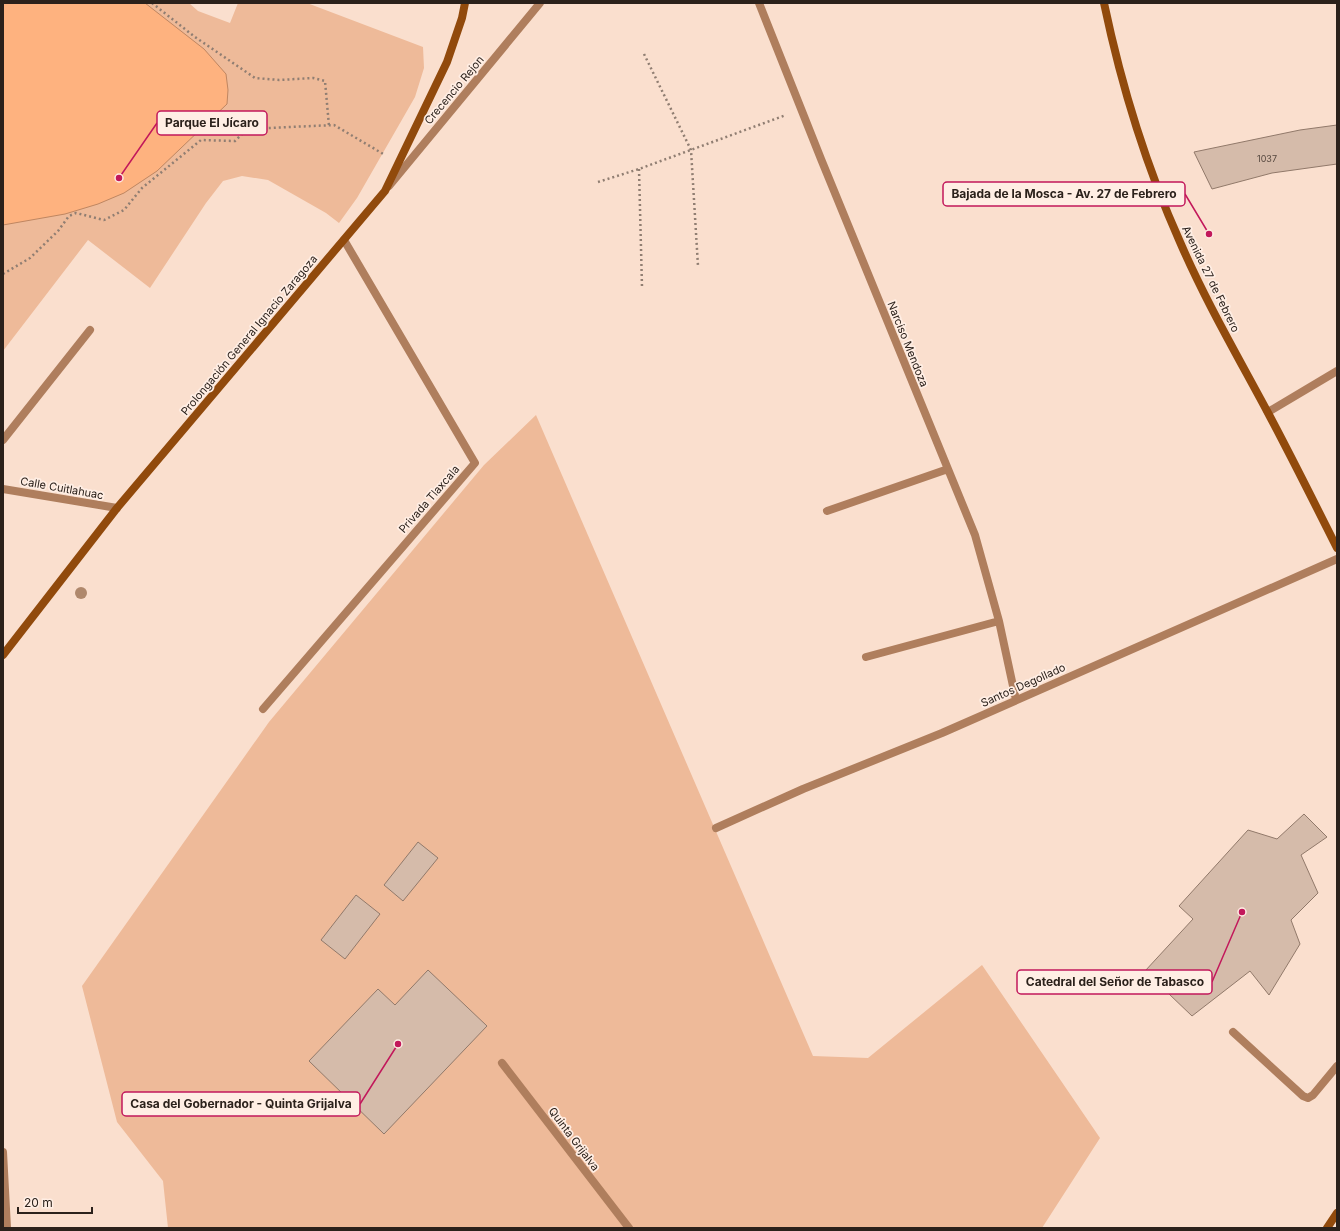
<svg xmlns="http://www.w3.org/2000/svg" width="1340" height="1231" viewBox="0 0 1340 1231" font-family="Inter,sans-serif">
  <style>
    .green { fill: #eeba99 }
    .water { fill: #feb27f; stroke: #bf8661 }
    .building { fill: #d5bbaa; stroke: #91796a }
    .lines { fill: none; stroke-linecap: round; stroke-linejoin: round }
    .path { stroke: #907e72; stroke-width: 2.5; stroke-dasharray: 2 3; stroke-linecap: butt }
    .lane { stroke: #af7e5d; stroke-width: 8 }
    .street { stroke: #af7e5d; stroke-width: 8 }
    .secondary { stroke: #914a0c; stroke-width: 8 }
    .tree { fill: #af886c }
    .labels { text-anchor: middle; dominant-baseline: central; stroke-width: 3.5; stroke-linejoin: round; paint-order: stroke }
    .number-label { font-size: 9px; fill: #56483f }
    .street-label { font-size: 11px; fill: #2b211b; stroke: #ffeee4 }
    .leader { fill: none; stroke: #c2185b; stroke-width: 1.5 }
    .callout-dot { fill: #c2185b; stroke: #ffeee4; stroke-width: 1.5 }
    .callout { fill: #ffeee4; stroke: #c2185b; stroke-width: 1.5 }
    .callout-label { font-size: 12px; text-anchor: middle; font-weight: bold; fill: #2b211b }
  </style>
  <rect width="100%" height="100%" fill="#fadfce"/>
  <!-- green -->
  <path class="green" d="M3,3H189L198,11L230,23L238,3H307L423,47L424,68L415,97L357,198L339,223L326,213L268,180L242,176L223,181L206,203L150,288L88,240L3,351Z
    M536,415L813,1056L868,1058L982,965L1100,1138L1042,1228H168L163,1181L117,1122L82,986L269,722L484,465Z"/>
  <!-- water -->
  <path class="water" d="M3,3H145L204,49L226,74L228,90L227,104L157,171L124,193L98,204L65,214L3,225Z"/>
  <!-- building -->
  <path class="building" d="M1337,125V164L1272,173L1212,189L1194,152L1300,130Z
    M1304,814L1327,837L1301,855L1318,893L1291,920L1300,944L1269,995L1250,971L1192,1016L1145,971L1193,919L1179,906L1248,830L1277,839Z
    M418,842L438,858L403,901L384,885Z
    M356,895L380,914L345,959L321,940Z
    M428,970L487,1026L384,1134L309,1061L378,989L395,1005Z"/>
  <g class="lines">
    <!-- path -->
    <path class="path" d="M152,3L195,37L255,78L279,80L313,78L325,81L329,126
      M644,54L691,150L698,266
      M639,169L642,287
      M598,182L639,169L786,115
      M3,274L30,258L58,231L69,216L76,213L104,220L124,210L142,188L201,140L235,141L247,129L334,125L385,155"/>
    <!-- lane -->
    <path class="lane" d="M1233,1032L1303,1096L1308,1098L1313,1095L1337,1066"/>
    <!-- street -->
    <path class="street" d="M759,3L821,159L975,535L999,621L1016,700
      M389,186L540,3
      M1268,412L1337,371
      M3,440L90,330
      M3,489L117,508
      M827,511L948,469
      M866,657L999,621
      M263,709L475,463L344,240
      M716,828L803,789L942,733L1337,559
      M502,1063L629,1228
      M3,1152L7,1228"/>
    <!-- secondary -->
    <path class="secondary" d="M1104,3C1121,84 1146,166 1180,242C1205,300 1237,355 1267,411C1291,456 1314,502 1337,548
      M3,655L117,508L385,191L447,62L462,18L465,3
      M1327,1228L1337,1213"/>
  </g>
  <!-- trees -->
  <circle class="tree" cx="81" cy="593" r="6"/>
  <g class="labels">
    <!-- number labels -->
    <g class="number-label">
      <text x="1267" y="158">1037</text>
    </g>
    <!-- street labels -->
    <g class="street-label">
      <text transform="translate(454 90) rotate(-50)">Crecencio Rejon</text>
      <text transform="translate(1211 279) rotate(64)">Avenida 27 de Febrero</text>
      <text transform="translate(249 335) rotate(-50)">Prolongación General Ignacio Zaragoza</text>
      <text transform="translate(908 344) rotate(68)">Narciso Mendoza</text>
      <text transform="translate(62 488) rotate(10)">Calle Cuitlahuac</text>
      <text transform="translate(429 499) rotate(-49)">Privada Tlaxcala</text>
      <text transform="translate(1023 685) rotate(-24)">Santos Degollado</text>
      <text transform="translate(574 1139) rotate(53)">Quinta Grijalva</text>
    </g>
  </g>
  <!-- callouts -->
  <path class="leader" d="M119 178L157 123M1209 234L1185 194M1242 912L1212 982M398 1044L360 1104"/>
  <g class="callout-dot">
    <circle cx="119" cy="178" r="4"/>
    <circle cx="1209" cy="234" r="4"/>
    <circle cx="1242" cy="912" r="4"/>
    <circle cx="398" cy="1044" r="4"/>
  </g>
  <g class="callout">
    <rect x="157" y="111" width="110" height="24" rx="4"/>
    <rect x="943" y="182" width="242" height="24" rx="4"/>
    <rect x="1017" y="970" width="195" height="24" rx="4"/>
    <rect x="122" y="1092" width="238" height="24" rx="4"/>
  </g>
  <g class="callout-label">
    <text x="212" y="127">Parque El Jícaro</text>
    <text x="1064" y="198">Bajada de la Mosca - Av. 27 de Febrero</text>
    <text x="1115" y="986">Catedral del Señor de Tabasco</text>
    <text x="241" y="1108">Casa del Gobernador - Quinta Grijalva</text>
  </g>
  <!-- border -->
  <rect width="1340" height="1231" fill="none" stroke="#2b211b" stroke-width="8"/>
  <!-- scale -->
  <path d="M18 1207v6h74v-6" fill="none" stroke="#2b211b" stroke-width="2"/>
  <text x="24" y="1207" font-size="12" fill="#2b211b" stroke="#ffeee4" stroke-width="3" paint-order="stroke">20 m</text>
</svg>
